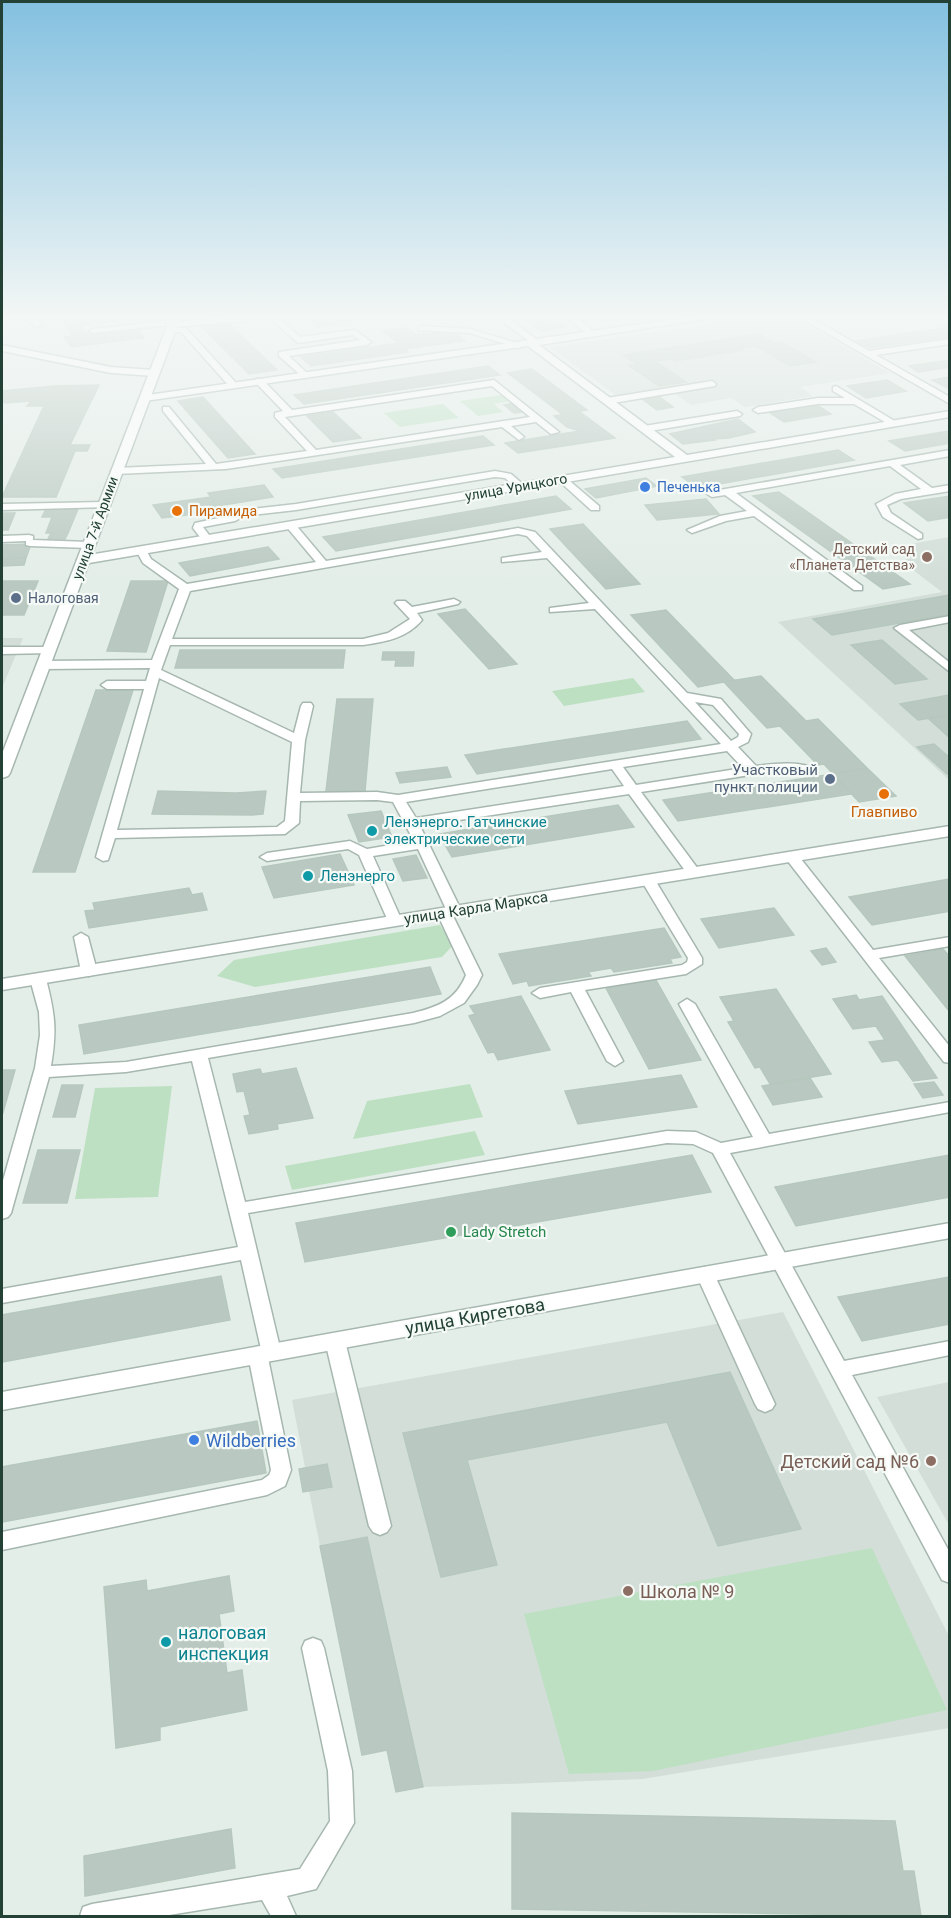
<svg xmlns="http://www.w3.org/2000/svg" width="951" height="1918" viewBox="0 0 951 1918" font-family="Roboto,sans-serif">
  <style>
    .built { fill: #d2ded7 }
    .green { fill: #bde0c2 }
    .building { fill: #b9c9c1; stroke: #b6c8be; stroke-width: 1.5 }
    .lines { fill: none; stroke-linecap: round; stroke-linejoin: round }
    .service-casing { stroke: #a6b7af; stroke-width: 3 }
    .minor-casing { stroke: #a6b7af; stroke-width: 3 }
    .tertiary-casing { stroke: #a6b7af; stroke-width: 3 }
    .service { fill: #fff; fill-rule: evenodd }
    .minor { fill: #fff; fill-rule: evenodd }
    .tertiary { fill: #fff; fill-rule: evenodd }
    .shop-dot { fill: #3f7fe0; stroke: #f5faf7; stroke-width: 2 }
    .food-dot { fill: #e8710a; stroke: #f5faf7; stroke-width: 2 }
    .education-dot { fill: #8d6e63; stroke: #f5faf7; stroke-width: 2 }
    .service-dot { fill: #5c6f8a; stroke: #f5faf7; stroke-width: 2 }
    .culture-dot { fill: #0f9aa8; stroke: #f5faf7; stroke-width: 2 }
    .leisure-dot { fill: #2e9e5b; stroke: #f5faf7; stroke-width: 2 }
    .labels { text-anchor: middle; dominant-baseline: central; stroke-width: 4.5; stroke-linejoin: round; paint-order: stroke }
    .far-street-label { font-size: 14px; fill: #234135; stroke: #f5faf7 }
    .far-shop-label { font-size: 14px; fill: #366cbe; stroke: #f5faf7; text-anchor: start }
    .far-food-label { font-size: 14px; fill: #c56008; stroke: #f5faf7; text-anchor: start }
    .far-education-label { font-size: 14px; fill: #785e54; stroke: #f5faf7; text-anchor: end }
    .far-service-label { font-size: 14px; fill: #4e5e75; stroke: #f5faf7; text-anchor: start }
    .service-label { font-size: 15px; fill: #4e5e75; stroke: #f5faf7; text-anchor: end }
    .food-label { font-size: 15px; fill: #c56008; stroke: #f5faf7 }
    .culture-label { font-size: 15px; fill: #0d838f; stroke: #f5faf7; text-anchor: start }
    .street-label { font-size: 15px; fill: #234135; stroke: #f5faf7 }
    .leisure-label { font-size: 15px; fill: #27864d; stroke: #f5faf7; text-anchor: start }
    .near-street-label { font-size: 18px; fill: #234135; stroke: #f5faf7 }
    .near-shop-label { font-size: 18px; fill: #366cbe; stroke: #f5faf7; text-anchor: start }
    .near-education-label { font-size: 18px; fill: #785e54; stroke: #f5faf7; text-anchor: end }
    .near-culture-label { font-size: 18px; fill: #0d838f; stroke: #f5faf7; text-anchor: start }
  </style>
  <rect width="100%" height="100%" fill="#e4eee8"/>
  <!-- built -->
  <path class="built" d="M768,316H791L890,373L800,387L813,396L745,407L731,398L691,405L674,393L658,390L617,396L550,347Z
    M949,537V780L778,622L942,592L909,567L900,546Z
    M2,638H23L2,688Z
    M783,1312L949,1636V1728L643,1779L423,1787L396,1792L387,1750L362,1755L309,1491L303,1492L299,1469L305,1467L292,1400Z
    M949,1382H950L949,1525L877,1397Z"/>
  <!-- green -->
  <path class="green" d="M502,395L510,401L494,404L503,412L478,416L460,401Z
    M443,404L459,418L400,427L384,413Z
    M633,678L645,692L564,706L552,691Z
    M440,925L453,945L442,957L255,987L217,976L234,960Z
    M470,1084L483,1117L353,1139L367,1101Z
    M172,1086L158,1197L75,1199L95,1088Z
    M475,1131L485,1155L292,1190L285,1166Z
    M872,1548L947,1710L653,1771L569,1774L524,1614Z"/>
  <!-- building -->
  <path class="building" d="M59,316H133L134,318L80,326L87,334L73,336Z
    M333,316H393L317,327L308,320Z
    M520,316H547L564,327L541,331Z
    M598,316H635L605,321Z
    M228,323L277,370L249,374L202,327Z
    M950,327V336L870,348L856,341Z
    M137,328L144,338L71,347L64,337Z
    M407,328L416,335L451,330L465,341L405,349L383,331Z
    M759,334L774,343L782,342L816,362L790,366L756,346L741,348L744,350L675,361L672,359L655,361L686,382L659,386L628,365L637,364L623,355Z
    M398,343L408,352L311,366L301,357Z
    M950,360V367L918,372L909,366Z
    M488,366L500,375L304,404L294,395Z
    M532,369L587,410L562,414L508,373Z
    M950,377V389L932,380Z
    M887,380L906,391L866,398L847,386Z
    M99,385L70,445H90L87,451H75L56,497H2L44,406H27L31,401L5,403L2,401V391L55,386Z
    M657,395L673,407L657,410L641,398Z
    M203,397L255,454L228,458L178,401Z
    M514,403L524,412L514,413L504,405Z
    M817,405L831,414L784,422L770,413Z
    M333,412L361,438L333,442L307,416Z
    M580,412L615,438L518,453L505,443L580,431L567,427L554,416Z
    M738,419L755,432L729,438L713,439L715,440L683,444L670,434Z
    M950,431V443L905,451L889,441Z
    M483,436L494,445L282,478L273,469Z
    M838,450L854,460L697,488L682,477Z
    M646,478L657,486L596,498L585,489Z
    M264,485L273,497L217,506L220,509L211,511L212,512L162,518L153,505L211,497L208,493Z
    M779,492L910,584L883,589L753,496Z
    M556,496L571,509L336,551L323,537Z
    M950,496V517L928,521L904,503Z
    M706,499L719,514L657,520L645,505Z
    M46,509H78L68,533H46L52,517H42Z
    M2,513H15L8,530H2Z
    M583,524L640,584L606,589L550,529Z
    M51,533H68L65,539H48Z
    M31,544L26,558L2,559V545Z
    M268,547L279,559L190,576L179,563Z
    M26,558L24,565L2,566V559Z
    M2,581H38L24,615H2Z
    M131,581H168L146,652L107,651Z
    M950,595V614L832,635L813,619Z
    M465,609L517,664L489,669L438,614Z
    M666,610L734,680L698,687L631,615Z
    M882,640L927,679L895,684L851,645Z
    M180,650H345L343,668H175Z
    M383,652H414L413,666H395L396,660H382Z
    M761,676L806,721L818,719L867,768L833,774L824,764L818,765L780,726L767,728L724,682Z
    M96,690H133L75,872H33Z
    M950,695V715L918,720L900,704Z
    M337,699H373L365,791H326Z
    M950,715V738L928,718Z
    M687,721L701,739L477,774L465,755Z
    M934,744L950,758V774H947L917,747Z
    M447,767L451,777L400,783L396,773Z
    M867,768L896,796L859,802L833,774Z
    M833,774L851,794L678,821L663,800Z
    M158,791L236,793L266,791L263,814L252,815L152,814Z
    M618,805L634,827L452,857L439,834Z
    M381,811L392,837L359,842L348,815Z
    M340,854L354,885L274,898L262,867Z
    M416,855L427,878L403,881L393,859Z
    M950,879V911L872,925L849,897Z
    M189,888L192,895L202,893L207,910L89,928L85,911L95,910L93,903Z
    M774,908L794,935L719,948L701,919Z
    M664,928L681,957L670,959L672,963L614,972L611,968L588,972L591,976L529,986L527,981L513,984L499,954Z
    M826,948L836,962L822,965L811,951Z
    M943,949L950,957V1012L905,956Z
    M430,967L441,994L84,1054L79,1025Z
    M656,980L701,1060L649,1069L606,988Z
    M776,989L831,1074L770,1084L760,1067L755,1068L728,1022L734,1021L720,997Z
    M856,995L859,1000L882,996L937,1078L913,1081L898,1060L882,1062L869,1042L885,1040L876,1026L853,1029L833,999Z
    M521,996L550,1050L498,1060L494,1052L488,1053L469,1016L475,1014L470,1006Z
    M296,1068L313,1118L277,1124L278,1129L249,1134L244,1116L250,1115L244,1091L237,1092L233,1074L260,1069L262,1074Z
    M2,1070H15L2,1116Z
    M681,1075L697,1107L578,1124L565,1091Z
    M810,1078L822,1097L773,1105L762,1086Z
    M934,1082L943,1095L923,1098L914,1084Z
    M62,1085H83L75,1117H53Z
    M38,1150H80L67,1203H23Z
    M692,1155L711,1192L305,1262L296,1223Z
    M950,1155V1197L796,1226L775,1187Z
    M221,1276L230,1320L2,1362V1315Z
    M950,1277V1324L862,1341L838,1297Z
    M730,1372L801,1529L718,1546L667,1422L467,1460L497,1565L441,1577L403,1433Z
    M257,1421L266,1473L2,1522V1467Z
    M327,1464L332,1487L303,1492L299,1469Z
    M367,1537L423,1787L396,1792L387,1750L362,1755L320,1546Z
    M229,1576L234,1611L219,1614L227,1673L242,1670L247,1710L160,1727V1740L116,1748L104,1587L146,1580L147,1591Z
    M512,1813L895,1821L903,1871H914L921,1916L512,1909Z
    M231,1829L235,1868L85,1896L84,1856Z"/>
  <g class="lines">
    <defs>
      <path id="service" d="M6,316H21L2,322V318Z
        M26,316H35L42,325L35,327Z
        M228,316H300L280,319L300,337L355,330L371,342L367,345L289,356L307,373V377L304,378L279,356V352L360,340L353,335L298,343L271,319L173,327L169,325L93,333L89,331L93,329L174,320L178,322Z
        M495,316H505L540,342L533,344Z
        M566,316H576L596,334L589,336Z
        M797,316H808L869,351L950,339V344L876,355L950,397V404Z
        M422,326L470,329L523,345L519,348L470,333L419,330V326Z
        M168,328H186L236,383V387H230L181,332H168Z
        M256,379H262L292,410L494,380L559,432L551,434L536,422L511,426L524,437L519,440L502,427L226,469L116,474L111,471L116,468L206,464L163,411V407H169L216,464L307,451L275,417V413L283,411L256,383ZM492,386L530,417L316,450L285,417Z
        M712,381L716,384L715,386L607,404L602,401L607,398Z
        M836,386L898,423L890,425L854,404H818L758,413L753,410L758,407L818,398H845L833,391V387Z
        M737,411L742,414L740,416L644,432L639,429L644,426Z
        M950,450V456L900,465L932,488L950,485V491L901,499L887,505L891,513L922,534V538L918,539L883,517L876,504L895,494L921,489L890,466L736,493L862,586V590H854L754,516L726,521L692,533L687,530L720,516L747,511L725,495L712,497L707,494L708,492Z
        M495,471L511,474L525,486L516,488L505,478L495,477L296,510L244,516L235,521L203,527L212,539L207,542L203,541L193,528L195,523L228,516L242,510L296,504Z
        M559,477H565L599,506V510H591L559,481Z
        M104,502L108,503V507L2,510V504Z
        M290,522L294,523L326,561L518,528L535,532L687,693L721,699L751,734L748,742L738,747L756,766C770,764 804,760 815,770L809,774L776,771L641,792L701,873L694,877L689,876L629,794L420,826L462,912L460,915L453,916L482,975L477,985L464,1003L440,1016L414,1023L208,1058L245,1202L667,1131L696,1132L721,1143L753,1137L679,1004L687,999L695,1004L769,1134L950,1102V1112L730,1153L844,1361L950,1341V1355L852,1375L950,1553V1583L942,1580L713,1153L693,1144L667,1143L248,1213L281,1352L278,1357L268,1358L291,1470L285,1486L267,1495L2,1550V1532L262,1480L269,1475L271,1470L248,1355L251,1350L261,1349L241,1260L2,1303V1289L238,1247L192,1061L126,1072L49,1077L11,1213L8,1217L2,1219V1184L35,1068L40,1035L39,1012L30,979L33,976L38,974L46,979C55,1014 57,1030 51,1066L126,1062L413,1013C438,1007 456,1000 466,975L437,913L439,910L446,909L418,849L373,856L402,921L395,925L388,921L359,855L348,849L267,861L260,857L267,853L350,841L367,849L414,841L393,802L377,800L300,801L299,823L285,834L115,838L108,860L103,861L96,857L144,689H107L101,685L107,681H146L150,668L43,669L37,665L43,661L152,660L179,589L143,563L136,550L137,548H145L151,559L187,584L316,562L285,525ZM518,534L527,536L542,552L502,558V562L547,558L589,603L550,608V612L595,609L721,744L398,795L377,792L300,793L305,740L313,706L311,703H303L301,706L294,733L161,670L170,645H363C385,642 407,638 422,620L417,613L458,604L460,602L454,599L412,607L405,601H397L395,603L410,619L388,633L363,639H172L190,591ZM159,678L292,742L285,821L277,827L117,830ZM695,702L713,705L739,734L738,737L731,741ZM727,751L743,768L636,785L623,767ZM612,769L624,786L416,818L406,802Z
        M29,535L33,536V540L89,542L94,545L89,548L30,546L26,545V541L2,542V536Z
        M950,616V622L909,630L950,663V672L894,628L900,625Z
        M48,647L52,649V653L2,654V647Z
        M792,853L797,854L873,950L950,937V946L879,958L950,1047V1063L944,1062L787,860L785,857L787,854Z
        M648,876L655,880L702,958V964L686,974L585,990L623,1061L615,1066L607,1061L571,992L540,998L532,993L540,988L682,965L687,962L688,958L641,880Z
        M81,933L88,937L97,971L94,974L89,976L81,971L74,937Z
        M705,1267L711,1269L714,1274L775,1404L772,1409L765,1412L758,1409L755,1404L696,1274L699,1269Z
        M335,1334L342,1336L345,1341L391,1526L387,1532L380,1535L373,1532L369,1526L325,1341L328,1336Z
        M313,1638L321,1641L324,1648L352,1771L354,1823L316,1889L287,1896L296,1916H271L262,1900L163,1916H80L83,1907L92,1904L300,1869L330,1821L328,1771L302,1648L305,1641Z"/>
      <path id="minor" d="M695,316H724L539,345L687,455L950,411V417L83,564L77,560L83,556L675,457L528,346L145,401L141,400V396Z
        M2,345L111,367L154,370L159,373L154,376L111,373L2,351Z
        M950,826V836L2,990V979Z
        M950,1223V1238L2,1410V1392Z"/>
      <path id="tertiary" d="M171,316H181L10,773L8,776L2,778V754Z"/>
    </defs>
    <!-- service casing -->
    <use href="#service" class="service-casing"/>
    <!-- minor casing -->
    <use href="#minor" class="minor-casing"/>
    <!-- tertiary casing -->
    <use href="#tertiary" class="tertiary-casing"/>
    <!-- service -->
    <use href="#service" class="service"/>
    <!-- minor -->
    <use href="#minor" class="minor"/>
    <!-- tertiary -->
    <use href="#tertiary" class="tertiary"/>
  </g>
  <!-- sky -->
  <linearGradient id="sky" x2="0" y2="1"><stop stop-color="#83c0e0"/><stop offset="0.54" stop-color="#f3f7f5"/><stop offset="1" stop-color="#f3f7f5" stop-opacity="0"/></linearGradient>
  <rect width="951" height="585" fill="url(#sky)"/>
  <!-- markers -->
  <g class="shop-dot">
    <circle cx="645" cy="487" r="6"/>
    <circle cx="194" cy="1440" r="6"/>
  </g>
  <g class="food-dot">
    <circle cx="177" cy="511" r="6"/>
    <circle cx="884" cy="794" r="6"/>
  </g>
  <g class="education-dot">
    <circle cx="927" cy="557" r="6"/>
    <circle cx="931" cy="1461" r="6"/>
    <circle cx="628" cy="1591" r="6"/>
  </g>
  <g class="service-dot">
    <circle cx="16" cy="598" r="6"/>
    <circle cx="830" cy="779" r="6"/>
  </g>
  <g class="culture-dot">
    <circle cx="372" cy="831" r="6"/>
    <circle cx="308" cy="876" r="6"/>
    <circle cx="166" cy="1642" r="6"/>
  </g>
  <circle class="leisure-dot" cx="451" cy="1232" r="6"/>
  <g class="labels">
    <!-- far-street labels -->
    <g class="far-street-label">
      <text transform="translate(516 487) rotate(-10)">улица Урицкого</text>
      <text transform="translate(95 528) rotate(-70)">улица 7-й Армии</text>
    </g>
    <!-- far-shop labels -->
    <g class="far-shop-label">
      <text x="657" y="487">Печенька</text>
    </g>
    <!-- far-food labels -->
    <g class="far-food-label">
      <text x="189" y="511">Пирамида</text>
    </g>
    <!-- far-education labels -->
    <g class="far-education-label">
      <text x="915" y="549">Детский сад<tspan x="915" dy="16">«Планета Детства»</tspan></text>
    </g>
    <!-- far-service labels -->
    <g class="far-service-label">
      <text x="28" y="598">Налоговая</text>
    </g>
    <!-- service labels -->
    <g class="service-label">
      <text x="818" y="770">Участковый<tspan x="818" dy="17">пункт полиции</tspan></text>
    </g>
    <!-- food labels -->
    <g class="food-label">
      <text x="884" y="812">Главпиво</text>
    </g>
    <!-- culture labels -->
    <g class="culture-label">
      <text x="384" y="822">Ленэнерго. Гатчинские<tspan x="384" dy="17">электрические сети</tspan></text>
      <text x="320" y="876">Ленэнерго</text>
    </g>
    <!-- street labels -->
    <g class="street-label">
      <text transform="translate(476 908) rotate(-9)">улица Карла Маркса</text>
    </g>
    <!-- leisure labels -->
    <g class="leisure-label">
      <text x="463" y="1232">Lady Stretch</text>
    </g>
    <!-- near-street labels -->
    <g class="near-street-label">
      <text transform="translate(475 1316) rotate(-10)">улица Киргетова</text>
    </g>
    <!-- near-shop labels -->
    <g class="near-shop-label">
      <text x="206" y="1440">Wildberries</text>
    </g>
    <!-- near-education labels -->
    <g class="near-education-label">
      <text x="919" y="1461">Детский сад №6</text>
      <text x="640" y="1591" text-anchor="start">Школа № 9</text>
    </g>
    <!-- near-culture labels -->
    <g class="near-culture-label">
      <text x="178" y="1632">налоговая<tspan x="178" dy="21">инспекция</tspan></text>
    </g>
  </g>
  <!-- border -->
  <rect width="951" height="1918" fill="none" stroke="#234135" stroke-width="6"/>
</svg>
